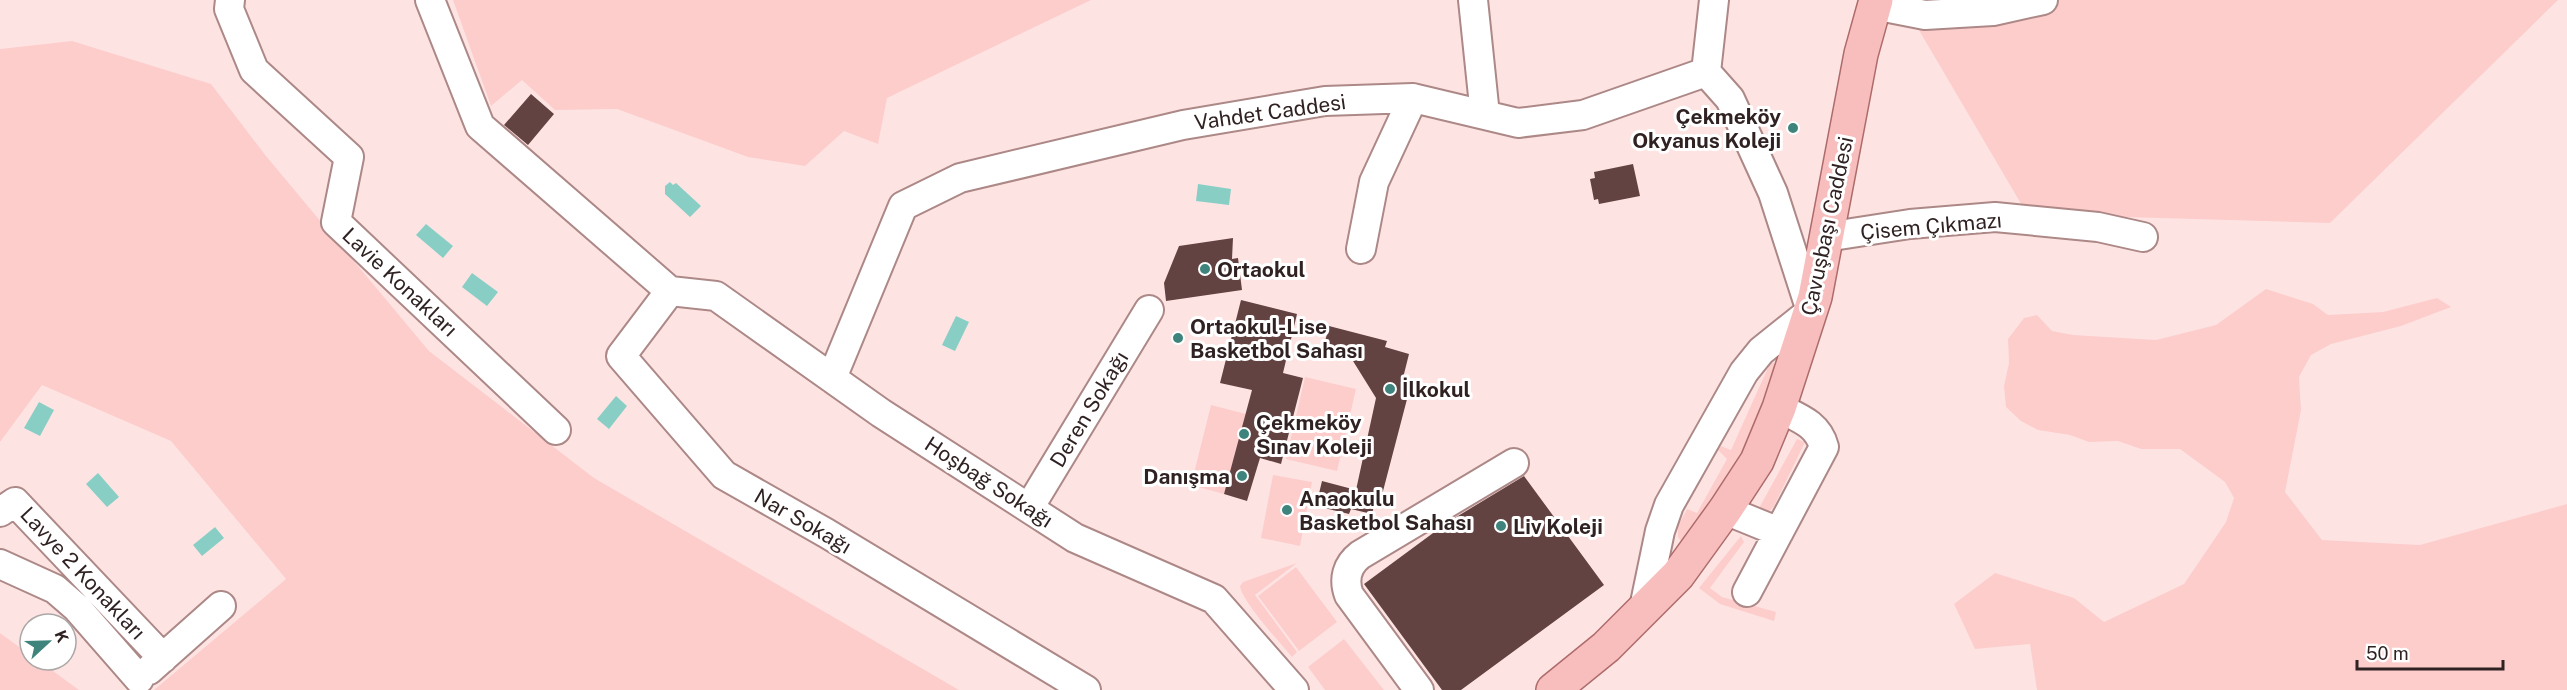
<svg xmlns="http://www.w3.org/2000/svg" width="2567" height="690" viewBox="0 0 2567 690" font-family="'Public Sans',sans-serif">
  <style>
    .green { fill: #fdcdcc }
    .water { fill: #89cec5 }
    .building { fill: #634342 }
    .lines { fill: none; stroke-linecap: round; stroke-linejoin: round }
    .minor-casing { stroke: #ac8887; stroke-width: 32 }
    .major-casing { stroke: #ad6b6a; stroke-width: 36 }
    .minor { stroke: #fff; stroke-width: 28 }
    .major { stroke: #f7bebd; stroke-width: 33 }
    .poi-dot { fill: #3e847c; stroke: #fff; stroke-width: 2 }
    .labels { text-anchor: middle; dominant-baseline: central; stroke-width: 6; stroke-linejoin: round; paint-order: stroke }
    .street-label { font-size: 21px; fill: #302222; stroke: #fff }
    .poi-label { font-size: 21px; font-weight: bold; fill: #302222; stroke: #fff; text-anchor: start }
  </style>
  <rect width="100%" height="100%" fill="#fde4e3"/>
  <!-- green -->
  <path class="green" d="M453,0H1091L887,98L878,144L844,131L805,166L748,157L617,109L555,110L522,80L491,106Z
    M1996,0H2558L2330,223L2027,214L1903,3Z
    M72,41L211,84L266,156L429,351L594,478L959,690H154L286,579L171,441L42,385L0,442V49Z
    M2266,289L2313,304L2328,315L2383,312L2437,298L2451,307L2401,326L2331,344L2311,355L2299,377L2301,410L2285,492L2322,540L2420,545L2567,504V690H2037L2030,644L1975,649L1954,604L1995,573L2074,598L2104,622L2184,584L2226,522L2234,498L2225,482L2180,449H2141L2118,441L2089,442L2070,435L2038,430L2021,421L2006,407L2004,386L2009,363L2008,339L2024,318L2037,315L2052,331L2073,335L2156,340L2216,325Z
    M1771,361L1776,365L1746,446L1690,539L1681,541L1678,537V526L1687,509L1697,513L1727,459L1718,450L1721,446L1731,450Z
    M1305,377L1356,389L1337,471L1286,459Z
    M1211,405L1246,414L1224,494L1191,485Z
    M1797,439L1805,442L1774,506L1768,513L1758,510Z
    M1273,475L1312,482L1300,546L1261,538Z
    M1741,536L1744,542L1710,588L1722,597L1776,612L1774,621L1720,604L1699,588Z
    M1297,563L1255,595L1297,652L1292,657C1281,644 1241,600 1240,586L1243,582Z
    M1296,567L1337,622L1299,651L1258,596Z
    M0,633L30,655V660H38L79,690H0Z
    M1344,639L1384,690H1325L1308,667Z"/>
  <!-- water -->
  <path class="water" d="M670,182L673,185L676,183L701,206L690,217L665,194V186Z
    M1198,184L1231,189L1229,205L1196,201Z
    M426,224L453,246L443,258L416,235Z
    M472,273L498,292L487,306L462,287Z
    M956,316L969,322L955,351L942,345Z
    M616,396L627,406L609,429L597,419Z
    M39,402L54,410L40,436L24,428Z
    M98,473L119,497L107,507L86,484Z
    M215,527L224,538L202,556L193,545Z"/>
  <!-- building -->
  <path class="building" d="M531,94L554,114L528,145L504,125Z
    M1633,164L1640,196L1599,204L1598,199L1594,200L1590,179L1595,178L1594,172Z
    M1233,238L1232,259L1238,258L1242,290L1166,301L1164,283L1179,246Z
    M1241,300L1297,314L1283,373L1303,378L1281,464L1260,458L1247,501L1224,494L1252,390L1220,383Z
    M1329,326L1387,341L1385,347L1409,354L1403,378L1412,380L1382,495L1377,494L1372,514L1351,509L1349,514L1316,506L1322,481L1356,490L1376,398L1353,361L1322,353Z
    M1524,476L1604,585L1461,690H1442L1364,584L1448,522Z"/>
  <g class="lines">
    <defs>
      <path id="minor" d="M230,0L229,9L254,70L349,157L336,222L556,430
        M430,0L480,126L670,291
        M1473,0L1485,115
        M1874,5L1925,15L1993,11L2043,0
        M1706,72L1714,0
        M1826,237L1910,224L1995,217L2098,227L2143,237
        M1361,249L1374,182L1413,98
        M670,291L716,296L881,413L1075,538L1214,599L1294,690
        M670,291L621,356L724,475L826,533L1086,690
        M832,378L903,206L960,178L1183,125L1325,101L1413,98L1518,123L1583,115L1706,72L1730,99L1773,193L1811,311L1761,351L1744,372L1669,505L1660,531L1644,608
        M1029,508L1149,310
        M1725,510L1779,532
        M0,512L15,502L163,658
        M0,564L55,589L77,608L139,679
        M1747,592L1824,447C1818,424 1799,418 1779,408
        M149,670L221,606
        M1419,690L1349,595C1343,579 1347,565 1360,555L1514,463"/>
      <path id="major" d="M1553,690L1606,647L1678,575L1725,510L1757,461L1779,408L1815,297L1861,54L1876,0"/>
    </defs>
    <!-- minor casing -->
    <use href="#minor" class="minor-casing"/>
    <!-- major casing -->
    <use href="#major" class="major-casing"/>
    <!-- minor -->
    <use href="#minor" class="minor"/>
    <!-- major -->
    <use href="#major" class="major"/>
  </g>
  <!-- markers -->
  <g class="poi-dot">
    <circle cx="1793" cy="128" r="6"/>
    <circle cx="1205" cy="269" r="6"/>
    <circle cx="1178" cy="338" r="6"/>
    <circle cx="1390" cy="389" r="6"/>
    <circle cx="1244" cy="434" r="6"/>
    <circle cx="1242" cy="476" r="6"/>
    <circle cx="1287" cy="510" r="6"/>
    <circle cx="1501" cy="526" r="6"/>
  </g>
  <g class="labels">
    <!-- street labels -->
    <g class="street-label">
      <text transform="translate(1270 112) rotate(-8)">Vahdet Caddesi</text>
      <text transform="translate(1827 226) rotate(-78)">Çavuşbaşı Caddesi</text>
      <text transform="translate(1931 226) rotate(-5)">Çisem Çıkmazı</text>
      <text transform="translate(400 282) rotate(43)">Lavie Konakları</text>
      <text transform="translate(1089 409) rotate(-59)">Deren Sokağı</text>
      <text transform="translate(989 482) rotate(33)">Hoşbağ Sokağı</text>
      <text transform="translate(803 521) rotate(30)">Nar Sokağı</text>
      <text transform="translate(83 573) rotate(47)">Lavye 2 Konakları</text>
    </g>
    <!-- poi labels -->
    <g class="poi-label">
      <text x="1781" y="116" text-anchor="end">Çekmeköy<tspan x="1781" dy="24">Okyanus Koleji</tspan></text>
      <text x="1217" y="269">Ortaokul</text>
      <text x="1190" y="326">Ortaokul-Lise<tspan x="1190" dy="24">Basketbol Sahası</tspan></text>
      <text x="1402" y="389">İlkokul</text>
      <text x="1256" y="422">Çekmeköy<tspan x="1256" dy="24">Sınav Koleji</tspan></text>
      <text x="1230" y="476" text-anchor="end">Danışma</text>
      <text x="1299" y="498">Anaokulu<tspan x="1299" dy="24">Basketbol Sahası</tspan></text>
      <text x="1513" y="526">Liv Koleji</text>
    </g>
  </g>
  <!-- north arrow -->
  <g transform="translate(48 642) rotate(68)"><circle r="28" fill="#ffffff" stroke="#aca7a7" stroke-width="1.5"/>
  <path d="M0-4.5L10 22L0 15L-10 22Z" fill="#3e847c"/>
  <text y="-9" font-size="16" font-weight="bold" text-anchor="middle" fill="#302222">K</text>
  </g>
  <!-- scale -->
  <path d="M2357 660v9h146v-9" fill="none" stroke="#302222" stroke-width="3"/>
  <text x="2366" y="660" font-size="18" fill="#302222" stroke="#ffffff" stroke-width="4.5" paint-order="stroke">50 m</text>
</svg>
